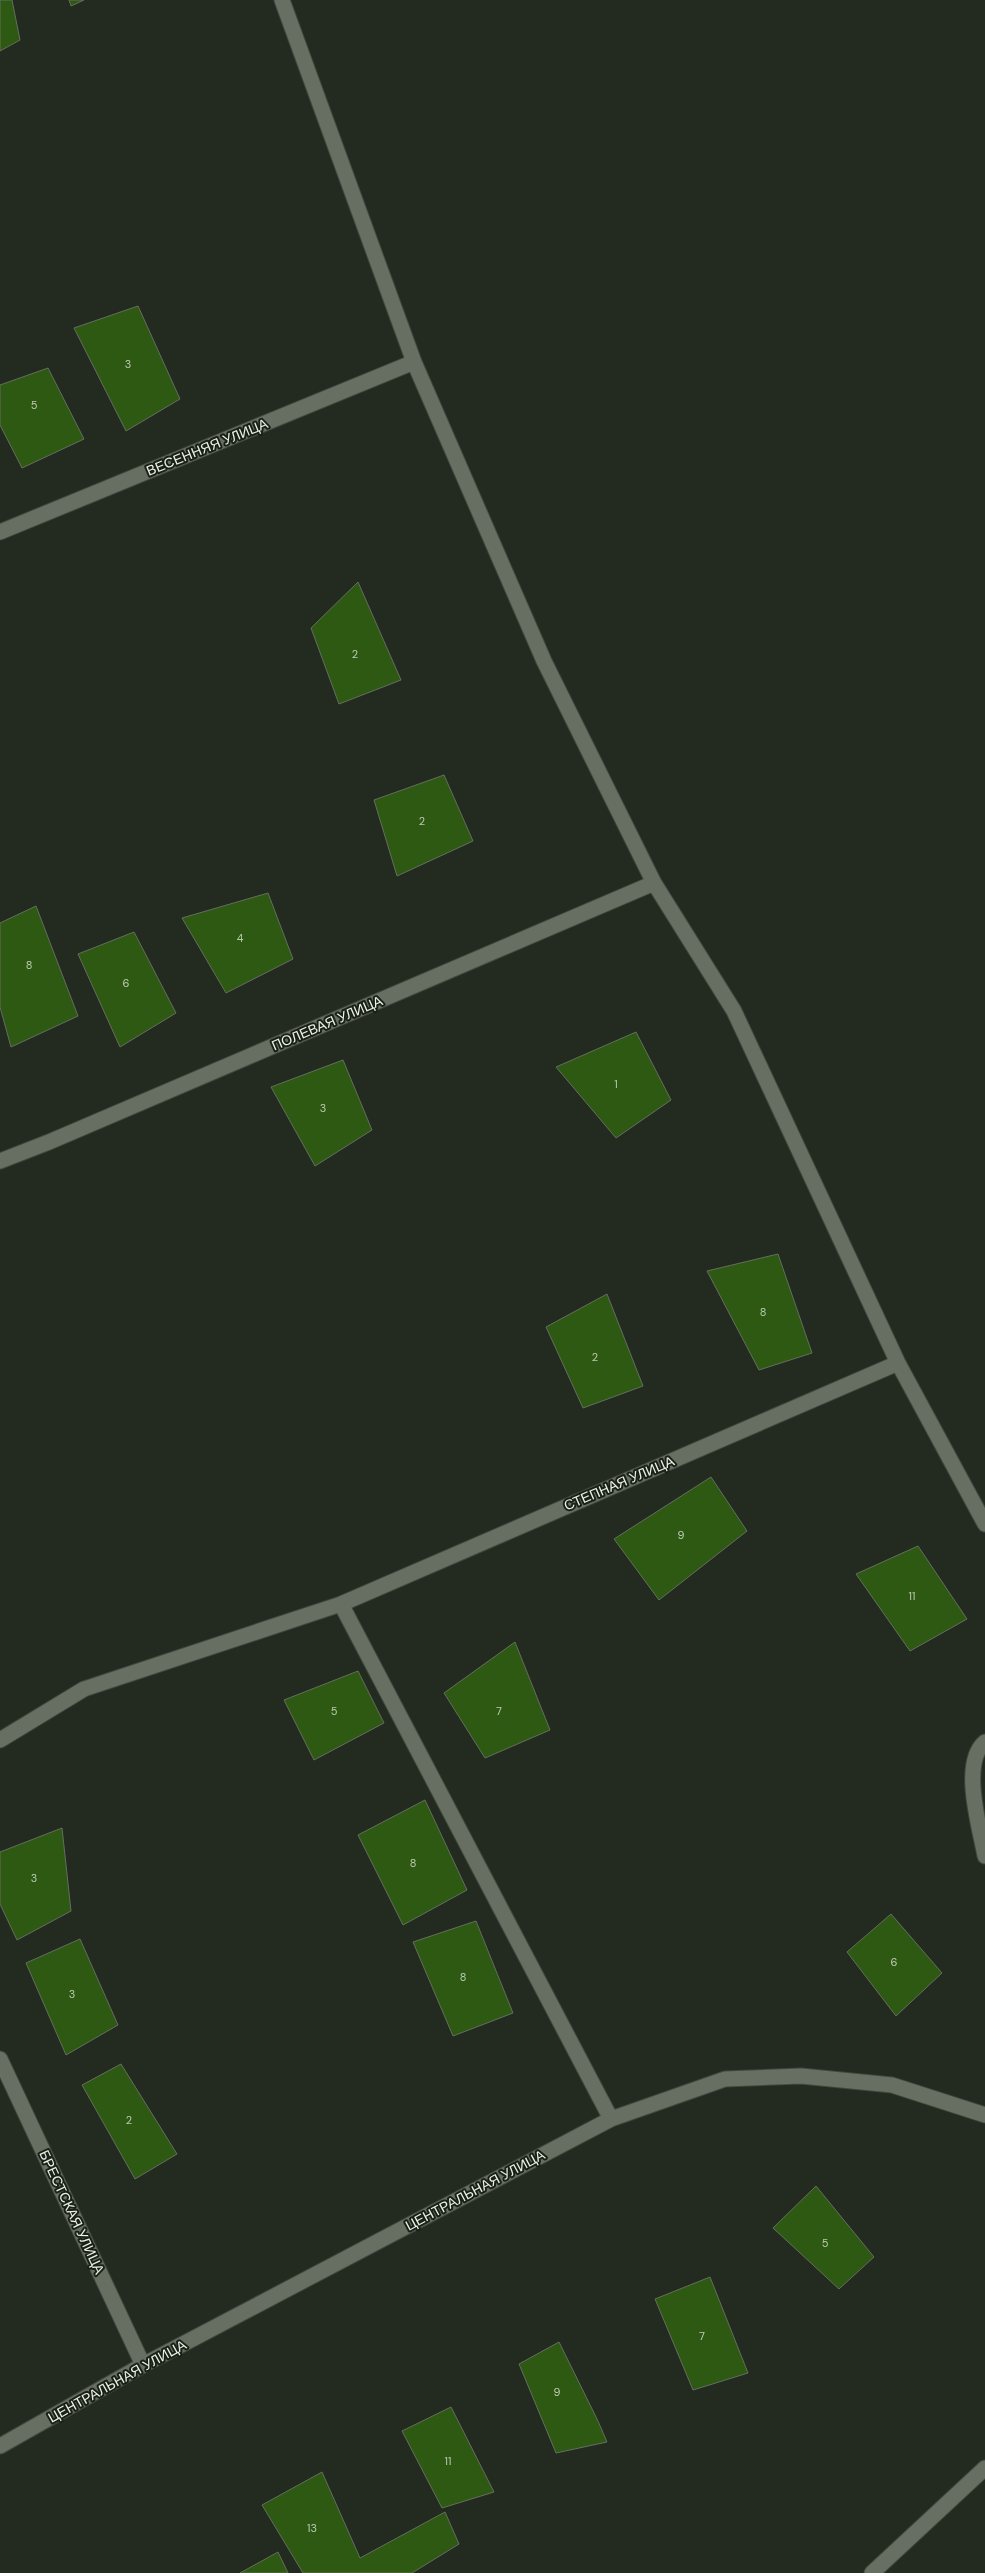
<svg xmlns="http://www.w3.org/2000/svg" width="985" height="2573" viewBox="0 0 985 2573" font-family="'DM Sans',sans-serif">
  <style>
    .building { fill: #2e5912; stroke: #656e61 }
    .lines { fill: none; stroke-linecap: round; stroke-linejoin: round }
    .minor-casing { stroke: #42483f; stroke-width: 17 }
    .minor { stroke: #666f62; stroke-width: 15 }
    .labels { text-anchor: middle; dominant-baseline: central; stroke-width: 4; stroke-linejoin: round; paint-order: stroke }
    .number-label { font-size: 11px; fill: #bccab2 }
    .street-label { font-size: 14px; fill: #ebf0e8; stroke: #192116 }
  </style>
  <rect width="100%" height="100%" fill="#232a1f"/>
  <!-- building -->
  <path class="building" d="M0,0H12L20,40L0,51Z
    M69,0H84L71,6Z
    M138,306L180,399L126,431L74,328Z
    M48,368L84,439L22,468L0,425V385Z
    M358,582L401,680L339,704L311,628Z
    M444,775L473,841L397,876L374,800Z
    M268,893L293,959L226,993L182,918Z
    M36,906L78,1016L11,1047L0,1007V923Z
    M134,932L176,1013L120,1047L78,954Z
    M636,1032L671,1100L616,1138L556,1067Z
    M343,1060L372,1130L315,1166L271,1087Z
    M778,1254L812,1353L759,1370L707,1271Z
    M607,1294L643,1386L583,1408L546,1327Z
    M711,1477L747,1531L659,1600L614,1539Z
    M918,1546L967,1619L910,1651L856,1574Z
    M515,1642L550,1730L485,1758L444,1693Z
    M358,1671L384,1723L314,1760L284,1700Z
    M425,1800L467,1890L403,1925L358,1835Z
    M62,1828L71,1911L17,1940L0,1904V1852Z
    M891,1914L942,1973L896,2016L847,1952Z
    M476,1921L513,2013L453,2036L413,1942Z
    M80,1939L118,2025L66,2055L26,1963Z
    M121,2064L177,2154L135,2179L82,2085Z
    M816,2186L874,2257L839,2289L773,2228Z
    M710,2277L748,2373L693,2390L655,2299Z
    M559,2342L598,2421L607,2442L556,2453L519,2364Z
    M451,2407L494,2492L442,2508L402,2431Z
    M322,2472L360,2558L445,2512L459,2544L412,2573H303L262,2505Z
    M278,2552L288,2573H240Z"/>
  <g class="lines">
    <defs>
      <path id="minor" d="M282,0L414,362L544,661L654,883L734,1011L898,1363L985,1524
        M0,532L414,362
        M0,1161L49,1142L654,883
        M341,1604L611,2119
        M0,1740L84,1689L341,1604L898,1363
        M985,1742C960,1763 980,1828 985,1856
        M0,2059L143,2365
        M0,2446L143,2365L611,2119L725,2079L801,2076L892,2085L985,2115
        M872,2573L985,2468"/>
    </defs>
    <!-- minor casing -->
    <use href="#minor" class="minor-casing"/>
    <!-- minor -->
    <use href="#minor" class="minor"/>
  </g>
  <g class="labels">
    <!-- number labels -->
    <g class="number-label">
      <text x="128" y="364">3</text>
      <text x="34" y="405">5</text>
      <text x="355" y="654">2</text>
      <text x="422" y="821">2</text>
      <text x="240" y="938">4</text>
      <text x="29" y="965">8</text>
      <text x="126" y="983">6</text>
      <text x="616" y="1084">1</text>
      <text x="323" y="1108">3</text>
      <text x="763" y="1312">8</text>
      <text x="595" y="1357">2</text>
      <text x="681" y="1535">9</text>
      <text x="912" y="1596">11</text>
      <text x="334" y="1711">5</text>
      <text x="499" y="1711">7</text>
      <text x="413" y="1863">8</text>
      <text x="34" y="1878">3</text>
      <text x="894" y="1962">6</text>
      <text x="463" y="1977">8</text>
      <text x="72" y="1994">3</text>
      <text x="129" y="2120">2</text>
      <text x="825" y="2243">5</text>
      <text x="702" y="2336">7</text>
      <text x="557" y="2392">9</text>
      <text x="448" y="2461">11</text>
      <text x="312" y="2528">13</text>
    </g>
    <!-- street labels -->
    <g class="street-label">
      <text transform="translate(207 447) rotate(-22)">ВЕСЕННЯЯ УЛИЦА</text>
      <text transform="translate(327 1023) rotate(-23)">ПОЛЕВАЯ УЛИЦА</text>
      <text transform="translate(619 1483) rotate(-23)">СТЕПНАЯ УЛИЦА</text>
      <text transform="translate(475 2190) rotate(-28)">ЦЕНТРАЛЬНАЯ УЛИЦА</text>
      <text transform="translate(72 2212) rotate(65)">БРЕСТСКАЯ УЛИЦА</text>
      <text transform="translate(117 2381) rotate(-29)">ЦЕНТРАЛЬНАЯ УЛИЦА</text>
    </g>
  </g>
</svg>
